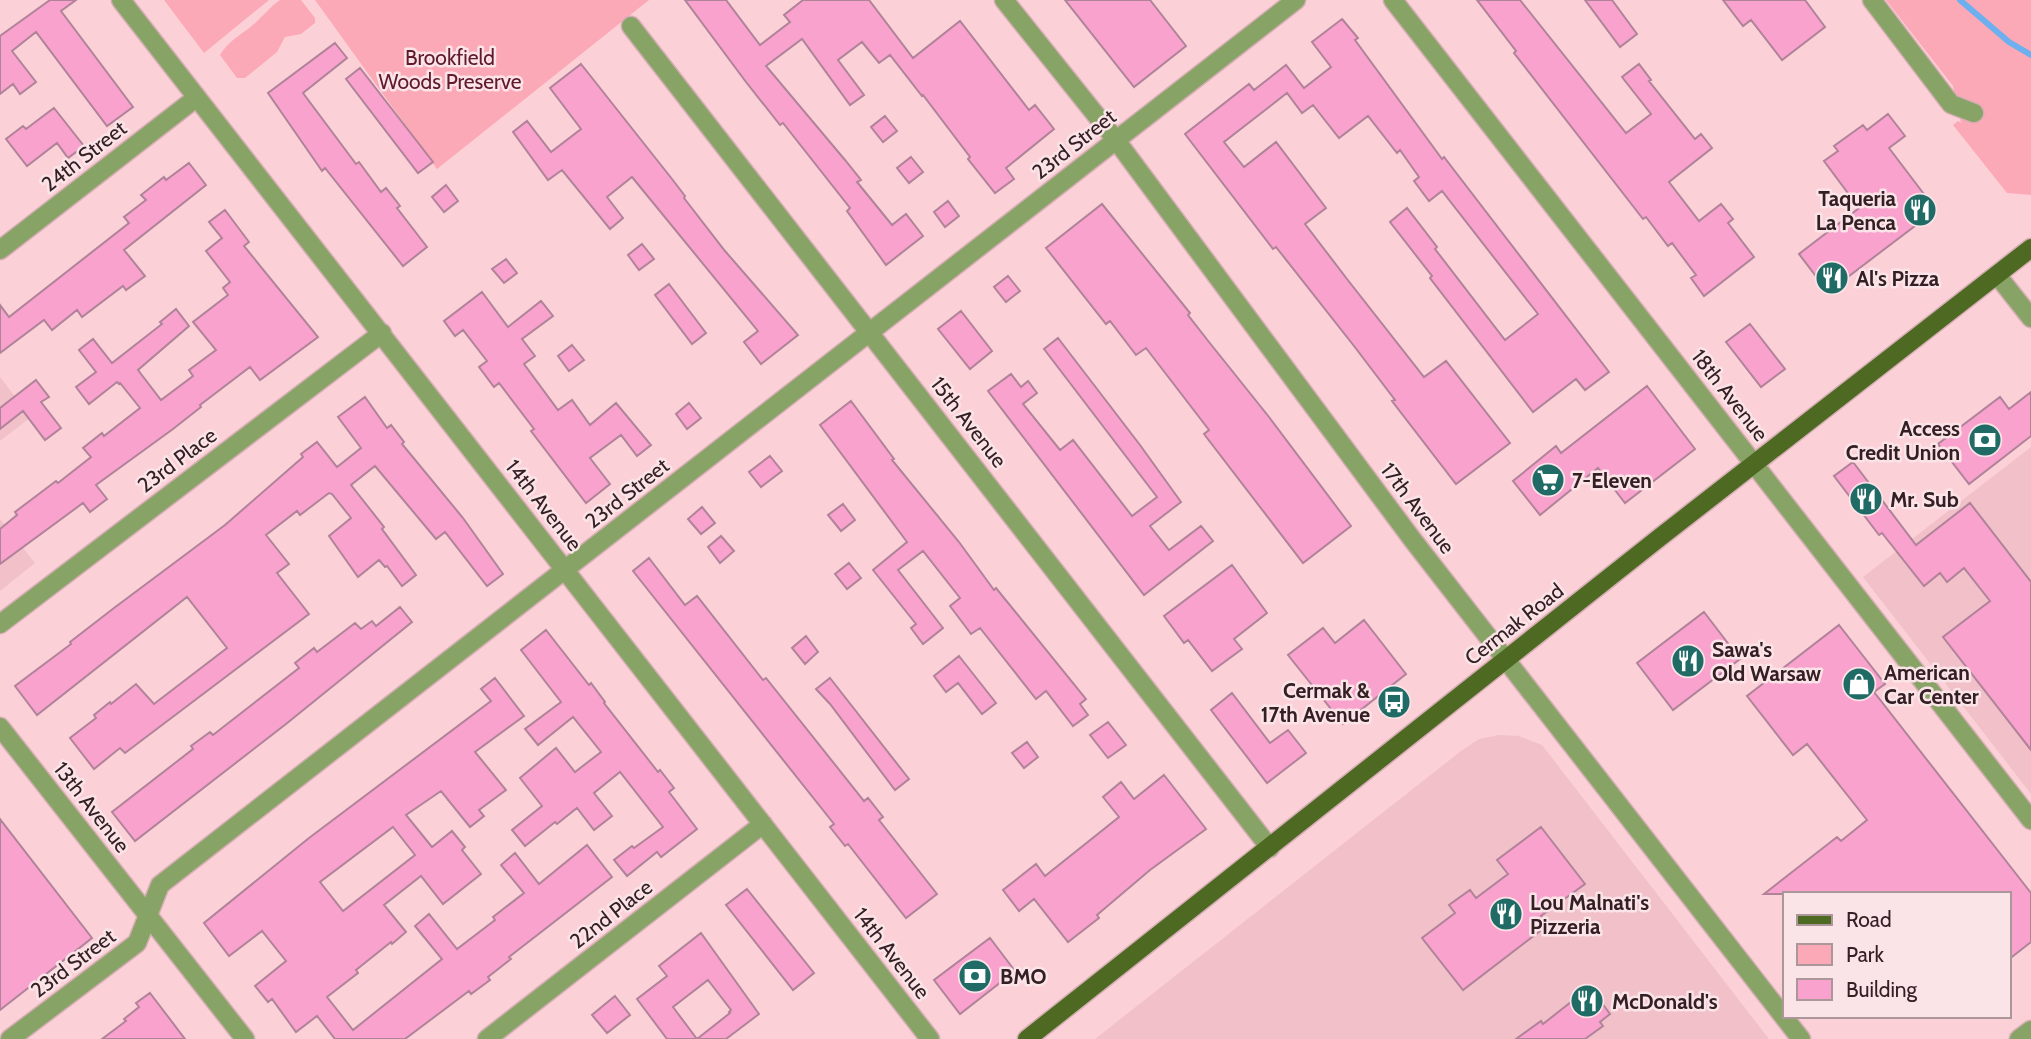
<svg xmlns="http://www.w3.org/2000/svg" width="2031" height="1039" viewBox="0 0 2031 1039" font-family="Cabin,sans-serif">
  <style>
    .built { fill: #f1c0c8 }
    .green { fill: #fca9b7 }
    .lines { fill: none; stroke-linecap: round; stroke-linejoin: round }
    .stream { stroke: #6cb0ef; stroke-width: 6 }
    .building { fill: #f9a2ce; stroke: #b08399; stroke-width: 2; fill-rule: evenodd }
    .minor-casing { stroke: #d4adb3; stroke-width: 21 }
    .tertiary-casing { stroke: #d4adb3; stroke-width: 21 }
    .primary-casing { stroke: #d4adb3; stroke-width: 21 }
    .minor { stroke: #87a365; stroke-width: 18 }
    .tertiary { stroke: #87a365; stroke-width: 18 }
    .primary { stroke: #4e6a22; stroke-width: 18 }
    .labels { text-anchor: middle; dominant-baseline: central; stroke-width: 5; stroke-linejoin: round; paint-order: stroke }
    .park-label { font-size: 21px; fill: #61192d; stroke: #fae4e7 }
    .street-label { font-size: 21px; fill: #342024; stroke: #fae4e7 }
    .poi-label { font-size: 21px; font-weight: bold; fill: #342024; stroke: #fae4e7; text-anchor: start }
  </style>
  <rect width="100%" height="100%" fill="#fcd0d7"/>
  <!-- built -->
  <path class="built" d="M0,377L31,417L0,441Z
    M2031,447V794L1863,577Z
    M0,519L35,563L0,591Z
    M1499,735L1519,736L1542,745L1769,1039H1095L1461,751L1479,739Z"/>
  <!-- green -->
  <path class="green" d="M164,0H269L204,53Z
    M280,0H301L315,18V23L301,34L285,37L277,52L245,78H237L220,55C229,40 241,35 254,24C263,16 270,7 280,0Z
    M315,0H649L437,169Z
    M1886,0H2031V195L2007,193L1953,125L1958,121L1961,123L1953,86Z"/>
  <g class="lines">
    <!-- stream -->
    <path class="stream" d="M1960,0L2009,42L2031,55"/>
  </g>
  <!-- building -->
  <path class="building" d="M50,0H76L61,11L133,107L107,126L36,32L12,51L36,82L20,94L13,84L0,94V36Z
    M685,0H726L760,45L790,22L784,15L803,0H869L913,58L960,21L1029,110L1035,105L1054,129L1006,168L1014,179L995,193L968,159L970,157L923,95L922,96L890,55L879,63L862,42L838,60L864,95L850,105L802,39L766,66L845,160L861,180L857,182L892,225L906,214L923,236L886,265L847,211L850,208L783,123L780,125L746,82Z
    M1065,0H1150L1186,46L1134,87Z
    M1477,0H1520L1626,133L1651,114L1622,77L1639,64L1651,80L1649,81L1695,139L1701,134L1712,148L1669,182L1699,221L1721,204L1733,219L1728,223L1754,257L1704,296L1691,278L1696,275L1672,243L1668,246L1646,217L1643,219L1514,53L1516,51Z
    M1585,0H1612L1637,34L1620,47Z
    M1723,0H1805L1825,27L1782,60L1751,20L1743,26Z
    M1342,19L1358,38L1355,40L1442,159L1444,157L1609,372L1585,390L1576,379L1533,412L1430,278L1432,276L1390,222L1407,208L1437,247L1435,249L1505,340L1538,314L1442,191L1429,201L1414,181L1419,177L1400,150L1397,153L1368,116L1339,138L1313,105L1302,113L1287,93L1224,142L1244,167L1276,142L1326,208L1305,224L1347,279L1424,377L1446,361L1510,443L1456,484L1392,401L1395,400L1354,346L1276,247L1273,249L1185,134L1249,84L1254,90L1286,65L1304,88L1331,67L1312,42Z
    M335,43L347,58L303,93L356,164L359,162L381,192L386,188L400,206L397,208L427,247L403,266L325,168L322,171L268,93Z
    M581,64L672,179L685,196L684,198L725,251L798,335L761,364L744,342L758,331L632,177L607,197L623,218L610,229L562,170L548,180L513,132L527,121L551,152L581,129L550,88Z
    M360,68L433,162L418,173L346,79Z
    M54,108L84,146L68,158L57,143L27,166L6,139L23,126L26,129Z
    M1888,114L1905,136L1889,148L1936,210L1828,292L1799,254L1859,208L1824,161L1838,151L1834,146L1863,125L1867,130Z
    M885,116L897,131L883,142L871,127Z
    M911,157L923,172L909,183L897,168Z
    M189,163L206,185L124,250L145,276L126,290L123,286L82,317L77,310L52,330L44,320L0,353V305L9,317L129,223L124,217L146,200L141,195L164,177L166,180Z
    M446,185L458,201L444,212L432,197Z
    M948,201L959,216L945,227L934,212Z
    M1102,204L1190,313L1188,315L1209,342L1269,417L1351,526L1303,563L1204,434L1209,430L1146,348L1136,355L1110,321L1106,324L1046,248Z
    M225,210L249,242L244,246L318,337L260,380L250,367L200,405L201,407L173,429L96,485L107,499L90,512L83,503L0,564V529L17,515L15,512L56,481L58,483L91,457L83,448L102,433L104,436L140,408L120,383L119,384L117,382L89,404L76,387L96,372L79,350L93,339L112,363L162,324L160,322L176,309L189,326L138,370L161,400L193,376L189,370L216,350L193,322L228,295L223,288L230,282L206,251L222,238L209,222Z
    M642,244L654,259L639,270L628,255Z
    M506,259L517,273L504,283L492,269Z
    M1008,276L1020,291L1006,302L994,287Z
    M669,284L706,333L692,344L655,295Z
    M482,292L508,327L541,301L553,316L522,339L535,356L524,364L558,410L572,400L590,425L616,403L651,445L637,456L621,435L590,458L610,484L586,503L531,431L534,429L499,383L494,387L479,367L487,361L463,330L455,336L444,321Z
    M961,311L992,351L970,369L938,329Z
    M1750,324L1785,369L1761,387L1726,342Z
    M1058,338L1140,445L1181,502L1150,526L1169,550L1201,526L1213,541L1144,595L988,391L1011,374L1021,387L1028,381L1037,393L1023,404L1060,450L1073,440L1132,516L1157,497L1044,349Z
    M572,345L584,360L569,371L558,356Z
    M36,380L49,397L41,402L61,428L45,440L23,411L0,429V408Z
    M1647,386L1695,449L1625,503L1598,468L1540,515L1513,481L1556,446L1561,453Z
    M2031,392V436L1969,484L1938,444L2000,397L2009,409Z
    M365,397L387,428L391,425L404,442L402,444L463,518L503,574L487,586L445,532L436,539L375,466L351,485L384,527L382,529L416,575L402,586L387,566L385,567L379,560L358,577L329,536L351,518L332,494L329,493L300,515L297,511L266,535L289,564L277,573L309,614L125,753L120,748L94,769L70,738L96,718L94,715L110,702L111,704L136,684L154,704L227,648L187,597L37,715L15,686L71,644L70,642L114,608L225,525L303,457L301,454L317,442L337,467L361,448L338,417Z
    M851,401L894,459L892,460L959,542L994,590L996,588L1086,699L1080,704L1088,715L1073,726L1046,691L1036,699L980,628L971,634L950,606L960,598L923,551L898,570L943,628L923,644L911,628L916,624L873,570L907,542L820,425Z
    M689,403L701,418L687,429L676,414Z
    M770,456L782,471L761,487L749,472Z
    M1853,462L1916,545L1970,503L2031,582V750L1943,637L1990,601L1964,568L1947,582L1940,573L1924,586L1882,533L1879,535L1834,476Z
    M843,504L855,520L841,531L828,515Z
    M702,507L715,523L701,534L688,519Z
    M721,536L734,551L720,563L708,547Z
    M649,558L685,605L697,596L763,680L766,678L864,801L868,798L883,817L879,820L937,894L906,918L848,844L845,846L830,827L834,824L633,571Z
    M849,563L861,578L847,589L835,574Z
    M1232,565L1267,613L1234,639L1242,649L1212,671L1188,640L1184,643L1164,616Z
    M400,607L412,622L286,724L135,841L112,812L193,749L191,746L210,732L213,735L299,668L295,663L314,648L317,652L355,623L361,629L372,621L376,626Z
    M1704,612L1740,659L1673,710L1637,663Z
    M1364,620L1406,674L1343,724L1288,655L1323,628L1335,643Z
    M1839,625L1885,684L1874,692L2031,893V942L2008,960V894H1764L1837,837L1841,841L1867,820L1807,744L1793,755L1747,696Z
    M546,630L589,685L591,683L605,702L604,703L658,772L660,770L674,788L669,792L697,829L661,857L657,852L627,876L614,860L632,846L634,848L663,827L620,772L594,793L612,816L594,830L577,808L557,824L555,822L525,846L512,830L542,806L520,778L556,748L575,772L601,752L573,717L538,745L525,729L561,702L521,650Z
    M806,636L818,652L805,664L792,648Z
    M959,656L996,703L982,714L958,683L946,692L934,676Z
    M495,678L524,716L475,752L506,790L479,810L484,816L470,827L441,791L406,815L432,847L452,831L465,847L462,850L481,874L443,904L421,876L384,905L406,932L392,944L391,942L356,970L358,973L327,997L353,1030L442,959L415,926L429,914L457,949L495,920L493,917L524,893L501,865L515,853L539,884L587,845L612,877L509,957L511,959L488,977L490,980L471,994L469,991L405,1039H335L317,1016L296,1032L272,999L268,1002L255,986L286,961L262,931L229,956L204,923L309,838L491,701L481,689ZM393,827L415,855L343,911L320,882Z
    M830,678L909,779L895,790L830,704L816,689Z
    M1232,693L1270,743L1288,730L1306,753L1267,783L1211,710Z
    M1108,722L1126,745L1108,758L1090,735Z
    M1027,742L1038,757L1024,768L1012,753Z
    M1164,775L1206,829L1150,870L1097,915L1099,918L1068,942L1034,899L1019,911L1003,890L1036,864L1045,876L1119,817L1103,797L1121,782L1134,799Z
    M0,819L92,938L0,1010Z
    M1541,827L1585,884L1541,916L1548,925L1463,990L1422,938L1455,913L1449,905L1470,890L1476,898L1508,874L1497,860Z
    M747,889L814,973L793,990L726,905Z
    M701,933L759,1014L726,1039H667L637,999L667,976L659,966ZM708,980L731,1010L729,1012L730,1013L697,1039L673,1007Z
    M990,938L1015,971L960,1014L934,980Z
    M1590,987L1610,1014L1600,1022L1603,1026L1585,1039H1516L1541,1021L1543,1024Z
    M150,993L185,1039H102L126,1021L124,1019L139,1007L136,1003Z
    M615,996L630,1015L607,1033L592,1015Z"/>
  <g class="lines">
    <defs>
      <path id="minor" d="M121,0L930,1039
        M1393,0L2031,820
        M1872,0L1951,104L1974,113
        M631,26L1270,848
        M0,250L196,98
        M1997,275L2031,318
        M0,624L382,333
        M0,727L245,1039
        M10,1039L137,943L160,885L1296,0
        M487,1039L763,824
        M2019,1039L2031,1030"/>
      <path id="tertiary" d="M1004,0L1116,140L1412,539L1801,1039"/>
      <path id="primary" d="M1027,1039L1659,538L2031,248"/>
    </defs>
    <!-- minor casing -->
    <use href="#minor" class="minor-casing"/>
    <!-- tertiary casing -->
    <use href="#tertiary" class="tertiary-casing"/>
    <!-- primary casing -->
    <use href="#primary" class="primary-casing"/>
    <!-- minor -->
    <use href="#minor" class="minor"/>
    <!-- tertiary -->
    <use href="#tertiary" class="tertiary"/>
    <!-- primary -->
    <use href="#primary" class="primary"/>
  </g>
  <!-- icons -->
  <defs>
    <symbol id="restaurant-disc" viewBox="-11 -11 22 22"><circle r="9.5" fill="#216b66" stroke="#fae4e7"/><path d="M-5-6h1v4h1v-4h1v4h1v-4h1v5L-1.5 .5V6h-2V.5L-5-1ZM5-6V6H3V1.5H1.5Q1.5-4 5-6Z" fill="#fff"/></symbol>
    <symbol id="bank-disc" viewBox="-11 -11 22 22"><circle r="9.5" fill="#216b66" stroke="#fae4e7"/><path d="M-6-4H6V4H-6ZM0-2.3a2.3 2.3 0 1 0 0 4.6a2.3 2.3 0 1 0 0-4.6Z" fill="#fff"/></symbol>
    <symbol id="supermarket-disc" viewBox="-11 -11 22 22"><circle r="9.5" fill="#216b66" stroke="#fae4e7"/><path d="M-6-5.5h2.5l.6 2H6L4.5 2H-2.5L-4.4-4H-6ZM-1.5 3.2a1.3 1.3 0 1 0 .1 0ZM3 3.2a1.3 1.3 0 1 0 .1 0Z" fill="#fff"/></symbol>
    <symbol id="shop-disc" viewBox="-11 -11 22 22"><circle r="9.5" fill="#216b66" stroke="#fae4e7"/><path d="M-5-2.5h2.3a2.7 3.5 0 0 1 5.4 0H5L5.5 6h-11ZM-1.5-2.5h3a1.5 2.3 0 0 0-3 0Z" fill="#fff"/></symbol>
    <symbol id="bus-disc" viewBox="-11 -11 22 22"><circle r="9.5" fill="#216b66" stroke="#fae4e7"/><path d="M-5-6H5V4H4V6H2V4H-2V6H-4V4H-5ZM-3.5-4V0h7V-4ZM-3.5 1.2v1.5H-2V1.2ZM2 1.2v1.5H3.5V1.2Z" fill="#fff"/></symbol>
  </defs>
  <g fill-rule="evenodd">
    <use href="#restaurant-disc" x="1901" y="191" width="38" height="38"/>
    <use href="#restaurant-disc" x="1813" y="259" width="38" height="38"/>
    <use href="#bank-disc" x="1966" y="421" width="38" height="38"/>
    <use href="#supermarket-disc" x="1529" y="461" width="38" height="38"/>
    <use href="#restaurant-disc" x="1847" y="480" width="38" height="38"/>
    <use href="#restaurant-disc" x="1669" y="642" width="38" height="38"/>
    <use href="#shop-disc" x="1840" y="665" width="38" height="38"/>
    <use href="#bus-disc" x="1375" y="683" width="38" height="38"/>
    <use href="#restaurant-disc" x="1487" y="895" width="38" height="38"/>
    <use href="#bank-disc" x="956" y="957" width="38" height="38"/>
    <use href="#restaurant-disc" x="1568" y="982" width="38" height="38"/>
  </g>
  <g class="labels">
    <!-- park labels -->
    <g class="park-label">
      <text x="450" y="57">Brookfield<tspan x="450" dy="24">Woods Preserve</tspan></text>
    </g>
    <!-- street labels -->
    <g class="street-label">
      <text transform="translate(1074 144) rotate(-38)">23rd Street</text>
      <text transform="translate(84 156) rotate(-38)">24th Street</text>
      <text transform="translate(1730 395) rotate(52)">18th Avenue</text>
      <text transform="translate(969 422) rotate(52)">15th Avenue</text>
      <text transform="translate(177 460) rotate(-37)">23rd Place</text>
      <text transform="translate(627 493) rotate(-38)">23rd Street</text>
      <text transform="translate(544 505) rotate(52)">14th Avenue</text>
      <text transform="translate(1418 508) rotate(53)">17th Avenue</text>
      <text transform="translate(1514 624) rotate(-38)">Cermak Road</text>
      <text transform="translate(92 807) rotate(52)">13th Avenue</text>
      <text transform="translate(611 914) rotate(-38)">22nd Place</text>
      <text transform="translate(892 953) rotate(52)">14th Avenue</text>
      <text transform="translate(73 963) rotate(-37)">23rd Street</text>
    </g>
    <!-- poi labels -->
    <g class="poi-label">
      <text x="1896" y="198" text-anchor="end">Taqueria<tspan x="1896" dy="24">La Penca</tspan></text>
      <text x="1856" y="278">Al's Pizza</text>
      <text x="1960" y="428" text-anchor="end">Access<tspan x="1960" dy="24">Credit Union</tspan></text>
      <text x="1572" y="480">7-Eleven</text>
      <text x="1890" y="499">Mr. Sub</text>
      <text x="1712" y="649">Sawa's<tspan x="1712" dy="24">Old Warsaw</tspan></text>
      <text x="1884" y="672">American<tspan x="1884" dy="24">Car Center</tspan></text>
      <text x="1370" y="690" text-anchor="end">Cermak &amp;<tspan x="1370" dy="24">17th Avenue</tspan></text>
      <text x="1530" y="902">Lou Malnati's<tspan x="1530" dy="24">Pizzeria</tspan></text>
      <text x="1000" y="976">BMO</text>
      <text x="1612" y="1001">McDonald's</text>
    </g>
  </g>
  <!-- legend -->
  <rect x="1783" y="892" width="228" height="126" fill="#fae4e7" stroke="#ab9699" stroke-width="2"/>
  <rect x="1797" y="915" width="35" height="10" fill="#4e6a22" stroke="#ab9699" stroke-width="2"/>
  <text x="1846" y="927" font-size="21" fill="#342024">Road</text>
  <rect x="1797" y="944" width="35" height="21" fill="#fca9b7" stroke="#ab9699" stroke-width="2"/>
  <text x="1846" y="962" font-size="21" fill="#342024">Park</text>
  <rect x="1797" y="979" width="35" height="21" fill="#f9a2ce" stroke="#ab9699" stroke-width="2"/>
  <text x="1846" y="997" font-size="21" fill="#342024">Building</text>
</svg>
